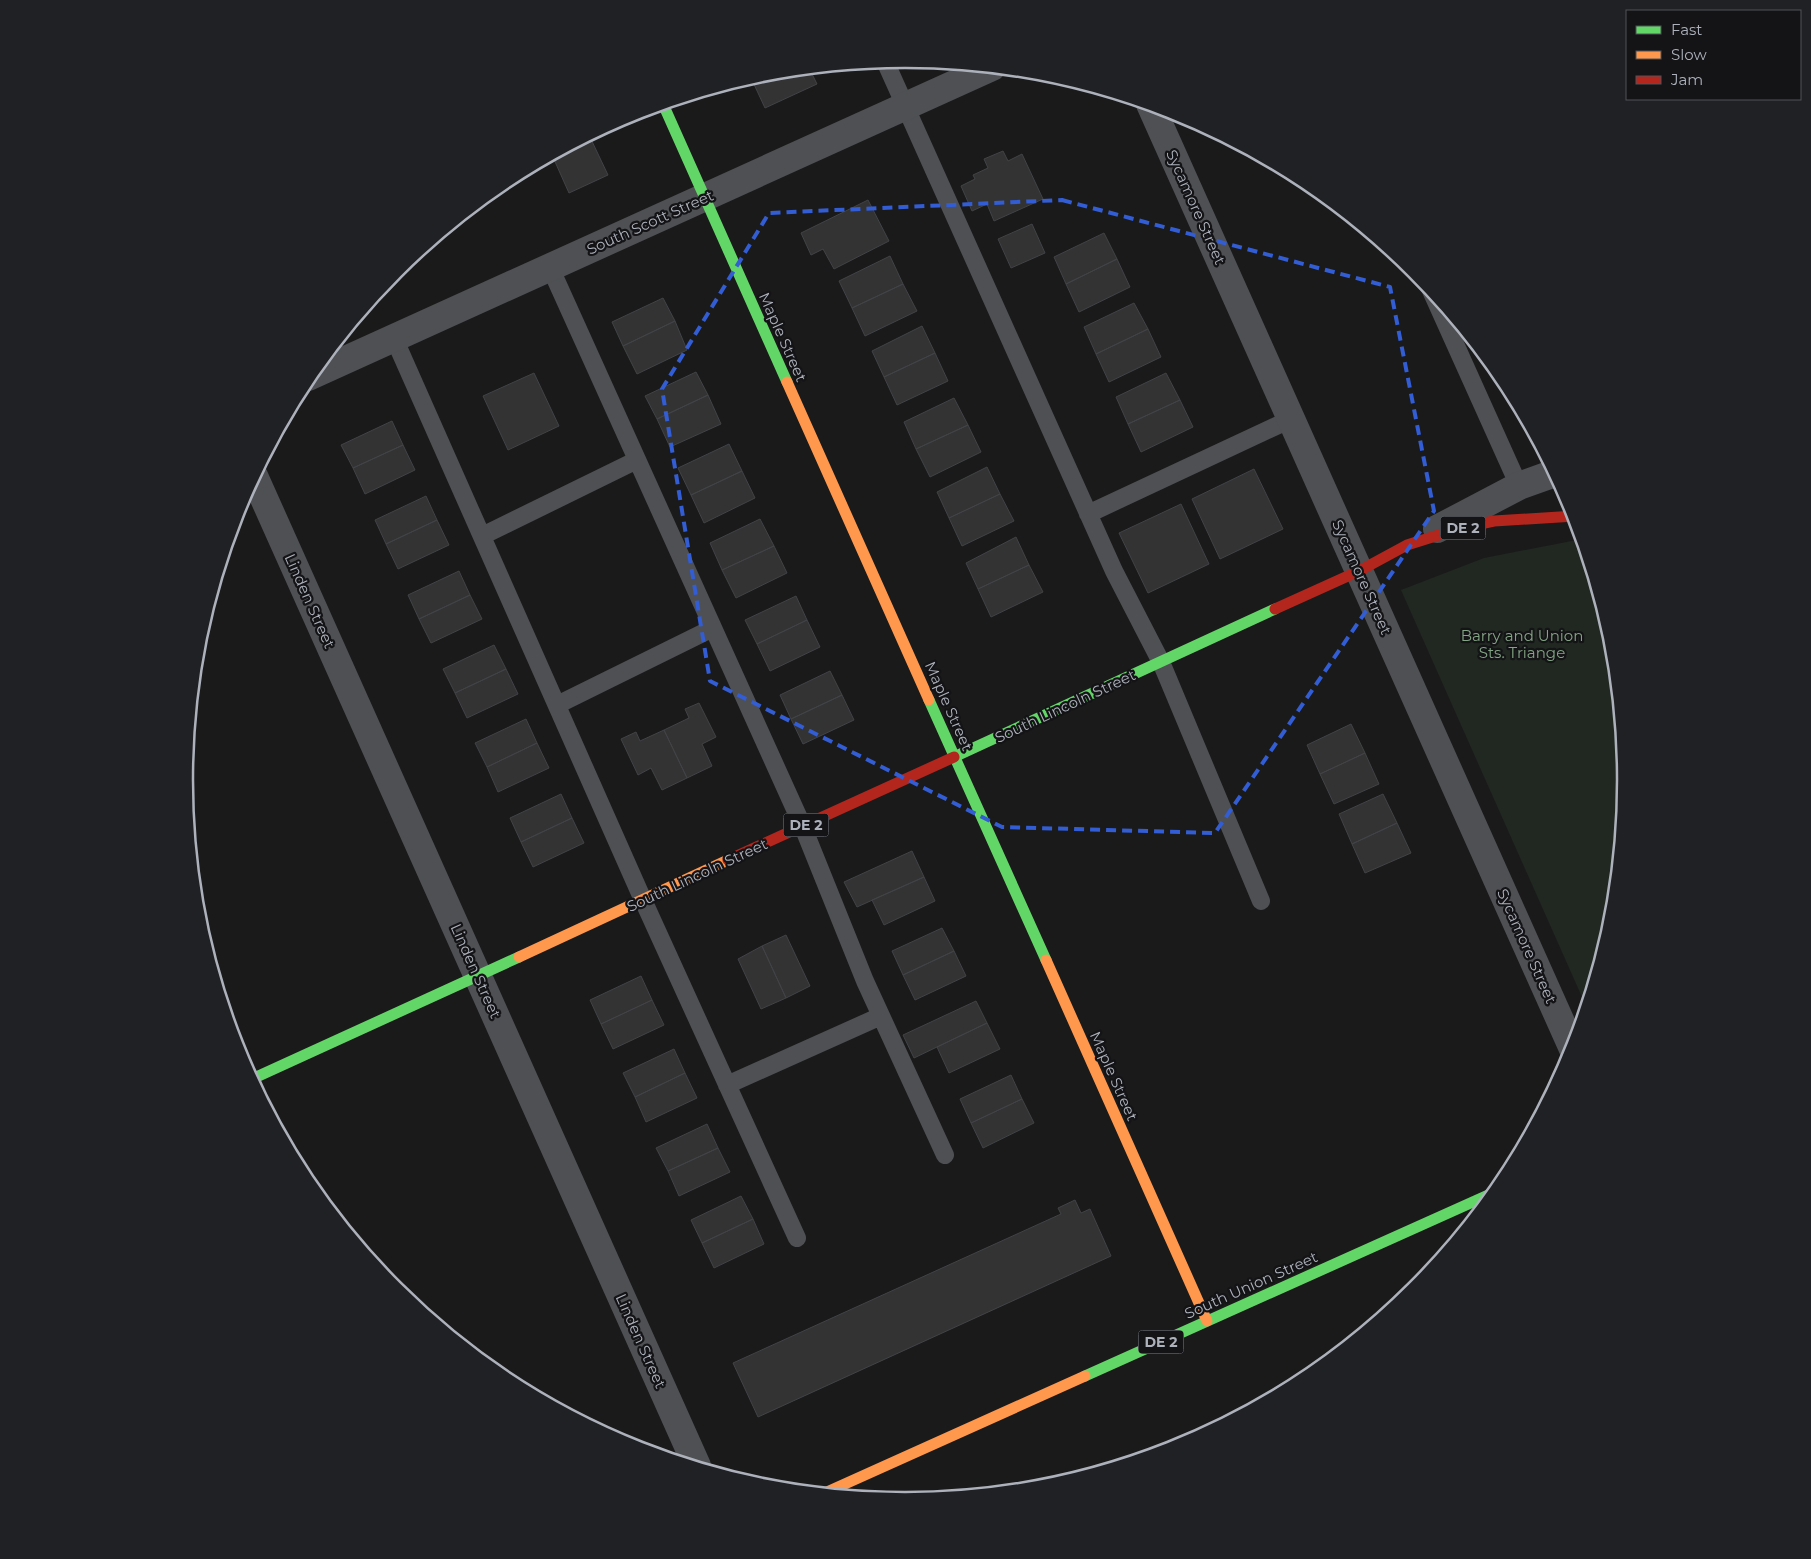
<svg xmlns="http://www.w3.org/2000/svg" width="1811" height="1559" viewBox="0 0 1811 1559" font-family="Montserrat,sans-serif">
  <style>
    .green { fill: #202821 }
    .building { fill: #333334; stroke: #424346 }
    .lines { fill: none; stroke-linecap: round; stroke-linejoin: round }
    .lane { stroke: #4e5053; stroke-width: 18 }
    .street { stroke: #4e5053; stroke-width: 28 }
    .fast { stroke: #63d668; stroke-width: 11 }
    .slow { stroke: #ff974d; stroke-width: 11 }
    .jam { stroke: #b3261e; stroke-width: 11 }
    .marked { fill: none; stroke: #325dd4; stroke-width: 4; stroke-dasharray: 10 6; stroke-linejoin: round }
    .labels { text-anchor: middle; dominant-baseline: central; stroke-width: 4.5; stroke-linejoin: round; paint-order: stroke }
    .shield { fill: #141417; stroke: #7e828a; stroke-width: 1 }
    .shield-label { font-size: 14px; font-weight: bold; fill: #acb1bb }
    .street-label { font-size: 15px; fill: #acb1bb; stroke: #141417 }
    .park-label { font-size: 15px; fill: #84a585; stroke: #141417 }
    .rim { fill: none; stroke: #acb1bb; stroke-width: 2.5 }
  </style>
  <rect width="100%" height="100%" fill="#1a1a1a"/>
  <!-- green -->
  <path class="green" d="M1582,539L1612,639L1626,780L1612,920L1586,1006L1401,590L1484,558Z"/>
  <!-- building -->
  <path class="building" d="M809,68L817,84L765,108L752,80L769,72Z
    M769,72L752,80L751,77L765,73Z
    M589,135L608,175L569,193L552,155Z
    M1003,151L1008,161L1022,154L1043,199L994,221L987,204L972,211L961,186L975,179L973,175L988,168L984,159Z
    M868,200L889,241L834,269L823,249L811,255L801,233Z
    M1032,224L1045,253L1011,268L998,239Z
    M1104,233L1117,259L1066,284L1054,257Z
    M890,256L903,284L852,308L839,281Z
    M1117,259L1130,287L1079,312L1066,284Z
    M903,284L917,311L865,336L852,308Z
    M663,298L675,321L623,346L612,322Z
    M1134,303L1148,329L1096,354L1084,327Z
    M675,321L687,350L637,374L623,346Z
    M922,326L935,353L884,377L872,351Z
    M1148,329L1161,357L1109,382L1096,354Z
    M935,353L948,381L897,405L884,377Z
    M696,372L708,395L657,419L645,396Z
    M534,373L559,426L508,450L483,396Z
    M1166,373L1180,400L1128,424L1116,397Z
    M708,395L721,424L670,447L657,419Z
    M954,398L968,425L916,449L904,422Z
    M1180,400L1193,427L1141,452L1128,424Z
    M392,421L403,445L353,468L341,445Z
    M968,425L981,452L930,477L916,449Z
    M729,444L742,471L691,495L678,468Z
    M403,445L415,470L365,494L353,468Z
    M987,467L1000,494L949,518L937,492Z
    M1254,469L1283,529L1220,559L1192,499Z
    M742,471L755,498L704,523L691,495Z
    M1000,494L1014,521L962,546L949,518Z
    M426,496L437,520L386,544L375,520Z
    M1181,504L1209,564L1148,593L1119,533Z
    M760,519L774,546L722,570L710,543Z
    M437,520L449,545L398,569L386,544Z
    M1016,537L1029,565L978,589L966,563Z
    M774,546L787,573L736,598L722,570Z
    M1029,565L1043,592L991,617L978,589Z
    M459,571L470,595L419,619L408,595Z
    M470,595L482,619L431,643L419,619Z
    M796,596L807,620L757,644L745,620Z
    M807,620L820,647L770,671L757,644Z
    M494,645L506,669L455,693L443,669Z
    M506,669L518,694L467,718L455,693Z
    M830,671L842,695L791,719L780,695Z
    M842,695L854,720L803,744L791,719Z
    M699,703L716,737L702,744L712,766L687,778L664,730L689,718L685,709Z
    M526,719L537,743L487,767L475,743Z
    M1351,724L1365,753L1320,774L1307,745Z
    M664,730L687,778L662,790L651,768L638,775L621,739L636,732L640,741Z
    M537,743L549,768L498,792L487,767Z
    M1365,753L1379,784L1334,804L1320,774Z
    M561,794L572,818L521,842L510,818Z
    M1383,794L1397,823L1352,844L1339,814Z
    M572,818L584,843L533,867L521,842Z
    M1397,823L1411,853L1365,873L1352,844Z
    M912,851L924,877L857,907L844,882Z
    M924,877L935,901L884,925L872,900Z
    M942,928L954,951L903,975L892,951Z
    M786,935L810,986L786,998L762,946Z
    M762,946L786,998L761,1009L738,959Z
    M954,951L966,976L915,1000L903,975Z
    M641,976L652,1000L601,1024L590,1000Z
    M652,1000L664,1025L613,1049L601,1024Z
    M976,1001L987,1023L914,1058L903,1035Z
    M987,1023L1000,1049L949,1073L937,1047Z
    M674,1049L685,1073L635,1097L623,1073Z
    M685,1073L697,1098L646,1122L635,1097Z
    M1011,1075L1022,1099L971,1123L960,1099Z
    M1022,1099L1034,1123L983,1148L971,1123Z
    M707,1124L718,1148L668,1171L656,1148Z
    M718,1148L730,1172L679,1196L668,1171Z
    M741,1196L753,1219L702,1243L691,1220Z
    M1075,1200L1081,1213L1090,1209L1111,1256L758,1417L733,1363L1061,1214L1058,1208Z
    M753,1219L764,1244L714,1268L702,1243Z"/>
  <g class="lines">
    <!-- lane -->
    <path class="lane" d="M885,61L1114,571L1161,662L1261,901
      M550,267L803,827L865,981L945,1155
      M1429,286L1519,486
      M394,338L643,900L797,1238
      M1088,514L1291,419
      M482,536L637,460
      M557,705L713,628
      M727,1085L881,1016"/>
    <!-- street -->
    <path class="street" d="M1150,104L1573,1049
      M308,377L992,67
      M254,476L697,1466
      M1437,529L1519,486L1555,473"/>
    <!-- fast -->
    <path class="fast" d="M663,104L787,382
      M929,700L1046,960
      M954,757L1275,609
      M252,1079L519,957
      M1085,1376L1495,1192"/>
    <!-- slow -->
    <path class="slow" d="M787,382L929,700
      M519,957L728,860
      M1046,960L1207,1321
      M827,1492L1085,1376"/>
    <!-- jam -->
    <path class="jam" d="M1275,609L1359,571L1407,545L1461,528L1494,521L1575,516
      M728,860L954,757"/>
  </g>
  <!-- marked area -->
  <path class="marked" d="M1062,200L1390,287L1434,511L1215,833L1002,827L710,681L662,389L769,213Z"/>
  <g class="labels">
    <!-- shield labels -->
    <g class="shield">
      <rect x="1440.5" y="516.5" width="45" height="23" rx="4"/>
      <rect x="783.5" y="813.5" width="45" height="23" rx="4"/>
      <rect x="1138.5" y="1330.5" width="45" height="23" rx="4"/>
    </g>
    <g class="shield-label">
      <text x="1463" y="528">DE 2</text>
      <text x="806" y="825">DE 2</text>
      <text x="1161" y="1342">DE 2</text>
    </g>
    <!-- street labels -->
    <g class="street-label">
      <text transform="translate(1196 207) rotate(66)">Sycamore Street</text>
      <text transform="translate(650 222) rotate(-24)">South Scott Street</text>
      <text transform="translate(783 337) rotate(66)">Maple Street</text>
      <text transform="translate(1362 577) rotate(66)">Sycamore Street</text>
      <text transform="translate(310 601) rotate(66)">Linden Street</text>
      <text transform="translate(949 706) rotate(66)">Maple Street</text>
      <text transform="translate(1065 706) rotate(-25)">South Lincoln Street</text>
      <text transform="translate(697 875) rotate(-25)">South Lincoln Street</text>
      <text transform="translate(1527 946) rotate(66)">Sycamore Street</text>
      <text transform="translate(476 971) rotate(66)">Linden Street</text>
      <text transform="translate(1114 1076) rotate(66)">Maple Street</text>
      <text transform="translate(1251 1285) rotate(-24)">South Union Street</text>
      <text transform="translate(641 1341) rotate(66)">Linden Street</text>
    </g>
    <!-- park labels -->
    <g class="park-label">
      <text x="1522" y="635">Barry and Union<tspan x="1522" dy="17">Sts. Triange</tspan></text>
    </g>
  </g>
  <!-- crop -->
  <path d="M0 0H1811V1559H0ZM193 780a712 712 0 1 1 1424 0a712 712 0 1 1-1424 0Z" fill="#202124" fill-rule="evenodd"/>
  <path class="rim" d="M193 780a712 712 0 1 1 1424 0a712 712 0 1 1-1424 0Z"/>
  <!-- legend -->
  <rect x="1626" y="10" width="175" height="90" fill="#141417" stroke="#515359"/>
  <rect x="1636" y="26" width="25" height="8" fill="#63d668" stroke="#515359"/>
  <text x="1671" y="35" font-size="15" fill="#acb1bb">Fast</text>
  <rect x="1636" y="51" width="25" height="8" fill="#ff974d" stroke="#515359"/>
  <text x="1671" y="60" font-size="15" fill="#acb1bb">Slow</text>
  <rect x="1636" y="76" width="25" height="8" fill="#b3261e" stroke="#515359"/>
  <text x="1671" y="85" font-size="15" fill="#acb1bb">Jam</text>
</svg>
